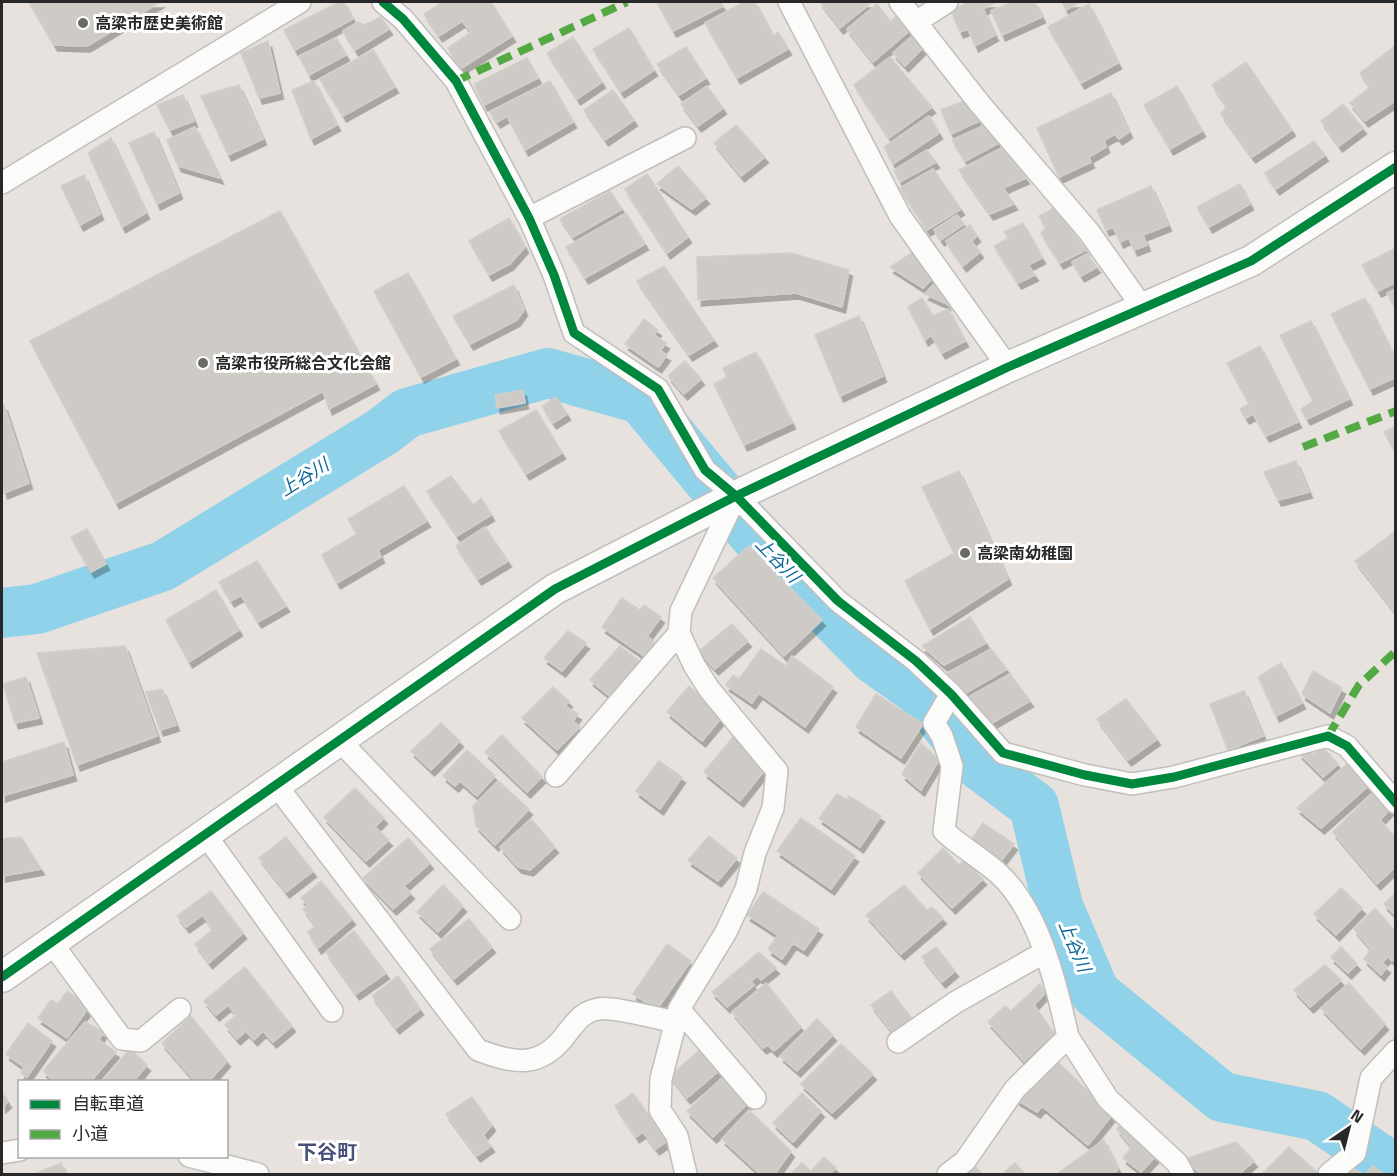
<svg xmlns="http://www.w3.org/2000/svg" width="1397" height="1176" viewBox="0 0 1397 1176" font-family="'Titillium Web','Noto Sans JP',sans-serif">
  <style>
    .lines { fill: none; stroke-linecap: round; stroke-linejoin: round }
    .river { stroke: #8fd2ea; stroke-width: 50 }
    .building { fill: #cecbc7; stroke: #d2cec9; stroke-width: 1.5; filter: url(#shadow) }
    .street-casing { stroke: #c0bebf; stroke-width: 24 }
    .secondary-casing { stroke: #c0bebf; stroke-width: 33 }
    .street { stroke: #fbfbfa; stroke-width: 21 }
    .secondary { stroke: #fbfbfa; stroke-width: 30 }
    .quiet { stroke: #53aa44; stroke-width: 8; stroke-dasharray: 15 8; stroke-linecap: butt }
    .cycleway-casing { stroke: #fff; stroke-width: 13 }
    .cycleway { stroke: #00873e; stroke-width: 9 }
    .poi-dot { fill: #6b6967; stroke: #fff; stroke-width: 2 }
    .labels { text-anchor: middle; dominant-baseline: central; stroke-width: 6; stroke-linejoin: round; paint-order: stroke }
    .poi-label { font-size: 16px; font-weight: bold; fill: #282828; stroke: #fff; text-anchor: start }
    .water-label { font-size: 18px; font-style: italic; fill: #0a6799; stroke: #fff }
    .quarter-label { font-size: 20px; font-weight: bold; fill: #485079; stroke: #fff }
  </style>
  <defs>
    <filter id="shadow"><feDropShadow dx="3.5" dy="6" stdDeviation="0" flood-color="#0004"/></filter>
  </defs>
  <rect width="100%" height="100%" fill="#e7e2dd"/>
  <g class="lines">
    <!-- river -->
    <path class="river" d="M2,613L37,609L163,566L382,432L407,413L548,373L641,399L760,542L874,659L921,692L973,760L1034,806L1058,906L1095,993L1222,1097L1317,1116L1396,1170"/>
  </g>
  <!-- building -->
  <path class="building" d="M29,2H160L87,46L54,45Z
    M339,2H344L353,19L295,50L284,30Z
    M443,2H491L512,36L460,69L448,48L471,32L462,21L439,36L424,14Z
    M657,2H720L723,6L673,31Z
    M744,2H755L773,36L778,32L788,49L737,78L705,23Z
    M820,2H872L840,28Z
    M968,2H996L983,9L995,35L975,46L968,29L960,32L951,11Z
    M1012,2H1035L1042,17L1002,35L991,11Z
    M1062,2H1080L1066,10Z
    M877,4L891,22L896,16L909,31L873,62L847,29Z
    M1089,4L1118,63L1081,83L1048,27Z
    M381,17L389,29L355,50L343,31L358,22L364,25Z
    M629,28L654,70L621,92L593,49Z
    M912,36L922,49L905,66L893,53Z
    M573,37L602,82L577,99L547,53Z
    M336,38L346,55L309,75L299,56Z
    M268,41L280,93L259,98L241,53Z
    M1396,45V100L1365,121L1350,103L1370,87L1360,73Z
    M686,47L706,78L679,95L657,64Z
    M373,50L395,87L343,116L320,79Z
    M890,57L932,107L889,138L854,85Z
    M527,58L538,78L484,105L474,84Z
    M1246,62L1292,130L1252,157L1221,114L1227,106L1212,85Z
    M314,81L337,125L311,139L292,90Z
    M550,81L573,122L525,150L507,116L497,122L490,112Z
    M239,85L263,139L228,155L201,96Z
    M707,86L723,108L698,126L681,104Z
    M1177,86L1202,131L1170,149L1144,105Z
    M613,90L634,120L605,140L584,110Z
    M1111,93L1129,132L1119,139L1115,134L1104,140L1106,147L1089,157L1091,162L1059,177L1037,128Z
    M183,95L194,121L170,130L157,105Z
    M964,101L979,121L951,134L941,110Z
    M1343,104L1363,128L1339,146L1321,121Z
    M929,116L939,133L893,164L884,147Z
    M736,125L765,157L741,176L714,143Z
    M983,126L999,143L965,161L952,140Z
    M195,127L220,178L178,166L167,140Z
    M154,132L179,193L157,204L129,143Z
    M111,138L146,213L122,227L88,153Z
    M1314,141L1325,155L1276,189L1265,173Z
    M1002,148L1026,178L1003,188L1014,204L990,214L959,170Z
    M927,150L936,162L900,182L894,170Z
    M678,166L706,198L692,209L657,184Z
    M933,169L961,209L927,230L900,188Z
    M647,174L688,237L667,253L625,189Z
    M84,175L100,214L80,225L61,186Z
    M1240,184L1250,204L1209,227L1197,207Z
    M1151,186L1168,225L1143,235L1147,245L1134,250L1129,238L1120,242L1113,227L1106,230L1097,210Z
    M610,191L622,209L573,237L560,219Z
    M1054,208L1086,250L1060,263L1041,233L1046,227L1039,216Z
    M280,211L376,384L329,409L323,391L116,503L30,341Z
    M626,213L645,244L585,278L566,247Z
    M957,215L964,224L941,240L934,230Z
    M509,218L525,247L510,264L489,275L469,241Z
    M1023,223L1042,258L1028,265L1035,275L1018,283L994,246L1009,238L1004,232Z
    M970,225L977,236L971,241L980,252L963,266L946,241Z
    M1396,248V282L1378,291L1362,265Z
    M913,252L932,279L923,288L890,267Z
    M791,253L849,270L842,307L796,293L698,300L697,257Z
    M1087,254L1097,267L1081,276L1072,262Z
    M664,266L714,340L689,355L637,281Z
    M408,273L456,359L421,377L374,291Z
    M935,283L947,304L925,294Z
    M514,285L524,310L517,320L470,344L453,316Z
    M1396,289V307L1387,293Z
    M922,298L933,316L948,309L965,341L942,353L931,335L925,340L908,307Z
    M1365,298L1396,361V377L1370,389L1331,314Z
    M859,316L883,376L840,396L815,335Z
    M644,319L658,330L654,335L666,343L660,351L667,355L658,367L625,344Z
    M1311,321L1349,399L1307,419L1301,409L1313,401L1280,335Z
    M1260,346L1298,422L1266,436L1253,414L1246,418L1240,409L1249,404L1227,363Z
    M756,352L792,423L744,445L714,384L727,377L723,368Z
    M685,361L701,379L684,394L668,376Z
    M523,390L525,403L497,408L495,395Z
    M556,397L567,414L553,423L542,406Z
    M4,405L29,483L4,493L2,485V406Z
    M536,410L562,453L526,474L499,431Z
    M1396,426V453L1384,432Z
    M1296,461L1309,492L1278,500L1264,472Z
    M959,471L1008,579L930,629L905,581L954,553L922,487Z
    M451,476L473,505L481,498L491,515L457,536L427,491Z
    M404,486L427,521L378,550L381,557L337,583L322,555L357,534L348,519Z
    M485,527L508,561L478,579L456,546Z
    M87,529L106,564L91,572L71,537Z
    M1396,531V611L1395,612L1355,561Z
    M749,546L822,620L784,656L713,578Z
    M257,561L286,606L258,622L241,595L231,601L219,582Z
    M216,590L239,630L189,662L166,620Z
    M622,598L640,610L644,605L661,617L647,636L654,642L644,656L602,627Z
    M970,617L986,643L944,665L922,646Z
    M732,624L748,641L715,669L699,651Z
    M568,631L586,643L562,671L544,658Z
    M125,646L157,736L77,765L37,653Z
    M620,646L642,663L612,698L590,680Z
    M761,649L786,666L792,656L833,687L805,727L759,693L752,703L726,685L733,675L739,679Z
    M991,649L1007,669L962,695L943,676Z
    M1281,663L1302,703L1276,716L1258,677Z
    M1313,671L1342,688L1330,713L1302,694Z
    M1010,674L1030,701L990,724L967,698Z
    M26,677L39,718L15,723L3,684Z
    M689,686L723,716L702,741L667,712Z
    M553,687L569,701L565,706L578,714L573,721L580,727L557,750L522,718Z
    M162,689L176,725L160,730L146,692Z
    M1244,691L1263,736L1228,750L1210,704Z
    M876,694L923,724L901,758L856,727Z
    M1126,699L1157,739L1128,760L1097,719Z
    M441,723L460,741L431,770L411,751Z
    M502,735L542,777L527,792L485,752Z
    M734,736L767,767L740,801L704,772Z
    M64,742L73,775L2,796V762Z
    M921,743L939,760L921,790L902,774Z
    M1323,747L1338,764L1323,777L1299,753L1305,749L1314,754Z
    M467,750L495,776L477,796L460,781L455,786L443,776Z
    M659,761L682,777L660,809L636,791Z
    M1347,764L1368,786L1321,828L1297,808Z
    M498,781L529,809L495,845L476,826L473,806Z
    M355,788L384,818L375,827L389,840L366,861L324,817Z
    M1374,791L1391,808L1380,820L1396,838V866L1377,884L1333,832Z
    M837,794L847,800L849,796L881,816L860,847L819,818Z
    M801,818L855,856L831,889L777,851Z
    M531,819L555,847L530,870L518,867L500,847Z
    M983,823L1014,844L998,865L969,843Z
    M709,836L737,858L718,881L688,860Z
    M21,837L41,869L2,876V839Z
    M286,837L313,871L286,892L259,858Z
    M408,838L430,863L404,886L411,893L393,909L363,878Z
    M943,848L959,865L964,860L983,879L952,908L918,873Z
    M321,881L352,919L318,948L308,932L316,926L303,909L308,905L301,898Z
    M443,885L463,906L438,932L417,912Z
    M904,885L927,910L932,907L943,918L901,954L866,915Z
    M1341,888L1362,908L1336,935L1314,914Z
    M211,891L243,933L209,963L195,944L213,930L203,915L186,927L177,916Z
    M763,892L819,929L804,950L793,943L782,959L768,949L778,935L747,915Z
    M1396,893V916L1384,904Z
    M1375,908L1396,932V958L1392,961L1388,956L1382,963L1387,967L1381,975L1364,959L1371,949L1354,929Z
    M469,919L492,947L454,979L430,949Z
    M354,931L386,973L356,994L326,952Z
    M667,944L691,961L657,1009L633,994Z
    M936,947L955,971L942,982L922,957Z
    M1341,947L1357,964L1348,973L1331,957Z
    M759,952L776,968L761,980L758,976L751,981L754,985L727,1007L712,992Z
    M1325,965L1341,980L1310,1007L1294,990Z
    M245,967L292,1026L273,1042L263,1031L254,1040L246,1031L237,1039L225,1025L236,1015L228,1005L216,1015L204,1001Z
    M398,976L420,1009L396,1028L372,996Z
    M766,983L801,1027L774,1051L768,1045L763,1048L732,1012Z
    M1349,983L1385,1024L1361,1049L1321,1008Z
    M1040,984L1045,993L1034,1005L1054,1033L1024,1061L988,1022L1005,1006L1011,1011Z
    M67,991L89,1007L67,1038L38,1018L51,1000L58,1004Z
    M891,991L912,1019L894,1034L871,1005Z
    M191,1016L227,1061L208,1082H196L162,1043Z
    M817,1019L833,1035L797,1071L780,1056Z
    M85,1022L103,1032L99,1040L116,1052L90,1082H55L43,1071Z
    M28,1023L52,1041L27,1077L21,1073L24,1067L6,1054Z
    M841,1044L873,1074L832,1113L801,1084Z
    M130,1049L147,1065L133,1082H102Z
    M701,1049L720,1070L687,1098L670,1076Z
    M1056,1060L1112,1115L1088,1145L1042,1106L1037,1112L1016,1099Z
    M724,1076L749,1102L713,1137L687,1111Z
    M2,1092L8,1102L2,1107Z
    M633,1093L667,1141L656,1149L643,1132L636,1137L615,1106Z
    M802,1093L821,1111L793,1142L773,1123Z
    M472,1097L492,1125L483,1135L491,1146L477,1156L446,1114Z
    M749,1110L791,1151L775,1174H760L722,1139Z
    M1122,1123L1155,1157L1141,1172L1123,1158L1132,1147L1117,1129Z
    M1104,1140L1118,1169L1113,1174H1057Z
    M1236,1142L1254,1161L1239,1174H1201L1185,1159Z
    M1289,1147L1318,1173L1316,1174H1262Z
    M824,1157L836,1168L829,1174H791L802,1163L811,1171Z
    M61,1163L66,1174H35Z
    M1015,1163L1025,1174H1002Z
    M974,1165L982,1174H963Z
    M1348,1166L1363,1174H1342Z
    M1373,1166L1384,1174H1366Z"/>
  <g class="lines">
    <defs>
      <path id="street" d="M383,2L403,19L456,81L529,218L554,275L574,333L658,389L705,470L736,496L838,601L916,661L951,694L1003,753L1085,775L1132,784L1174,777L1328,736L1347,746L1396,803
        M789,2L900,216L1008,367
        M900,2L980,104L1089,232L1143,308
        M916,22L947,2
        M2,183L300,2
        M529,218L685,138
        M679,633L694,665L709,689L777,771L773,808L755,853L746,889L726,932L679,1009L661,1079L660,1110L677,1136L686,1174
        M951,694L934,723L942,736L952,766L944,831C961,847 981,858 998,873C1039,910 1057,986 1068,1037
        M339,740L510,919
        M556,776L679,633L681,611L736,496
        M276,785L478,1050C515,1064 541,1069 567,1033C577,1021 582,1012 598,1009C612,1006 659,1019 676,1022
        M205,834L332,1011
        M51,942L122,1039L141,1041L180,1009
        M679,1009L755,1098
        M898,1042L956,1002L1045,952
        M2,1153L20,1150
        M189,1156L258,1174
        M948,1174L965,1161L1015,1089L1068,1037L1108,1099L1177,1163L1183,1174
        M1329,1174L1355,1153L1371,1078L1396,1051"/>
      <path id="secondary" d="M2,977L555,589L736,496L1008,367L1251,261L1396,167"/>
    </defs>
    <!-- street casing -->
    <use href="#street" class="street-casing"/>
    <!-- secondary casing -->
    <use href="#secondary" class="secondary-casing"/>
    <!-- street -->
    <use href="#street" class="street"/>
    <!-- secondary -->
    <use href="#secondary" class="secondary"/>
    <!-- quiet -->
    <path class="quiet" d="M456,81L627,2
      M1303,447L1396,411
      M1328,736L1359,685L1396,651"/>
    <defs>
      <path id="cycleway" d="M383,2L403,19L456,81L529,218L554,275L574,333L658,389L705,470L736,496L838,601L916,661L951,694L1003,753L1085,775L1132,784L1174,777L1328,736L1347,746L1396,803
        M2,977L555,589L736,496L1008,367L1251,261L1396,167"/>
    </defs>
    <!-- cycleway casing -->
    <use href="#cycleway" class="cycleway-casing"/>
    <!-- cycleway -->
    <use href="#cycleway" class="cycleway"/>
  </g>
  <!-- markers -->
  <g class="poi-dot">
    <circle cx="83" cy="23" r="6"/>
    <circle cx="203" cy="363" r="6"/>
    <circle cx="965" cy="553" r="6"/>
  </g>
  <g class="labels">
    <!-- poi labels -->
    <g class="poi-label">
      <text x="95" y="23">高梁市歴史美術館</text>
      <text x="215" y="363">高梁市役所総合文化会館</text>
      <text x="977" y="553">高梁南幼稚園</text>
    </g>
    <!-- water labels -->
    <g class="water-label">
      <text transform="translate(304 477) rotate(-32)">上谷川</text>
      <text transform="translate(778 560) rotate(46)">上谷川</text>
      <text transform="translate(1075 946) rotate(67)">上谷川</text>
    </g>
    <!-- quarter labels -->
    <g class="quarter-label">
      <text x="327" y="1151">下谷町</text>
    </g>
  </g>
  <!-- border -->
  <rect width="1397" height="1176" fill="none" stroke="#282828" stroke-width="6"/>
  <!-- legend -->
  <rect x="18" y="1080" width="210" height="78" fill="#ffffff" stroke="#a9a9a9" stroke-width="1.5"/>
  <rect x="30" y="1100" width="30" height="9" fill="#00873e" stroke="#a9a9a9" stroke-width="1.5"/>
  <text x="72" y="1110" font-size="18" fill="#282828">自転車道</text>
  <rect x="30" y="1130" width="30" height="9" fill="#53aa44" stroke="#a9a9a9" stroke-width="1.5"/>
  <text x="72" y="1140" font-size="18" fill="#282828">小道</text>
  <!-- north arrow -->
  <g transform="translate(1349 1128) rotate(35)" stroke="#ffffff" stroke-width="4.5" paint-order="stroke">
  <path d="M0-4.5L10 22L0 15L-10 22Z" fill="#282828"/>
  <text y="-9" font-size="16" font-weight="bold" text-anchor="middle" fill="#282828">N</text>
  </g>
</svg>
